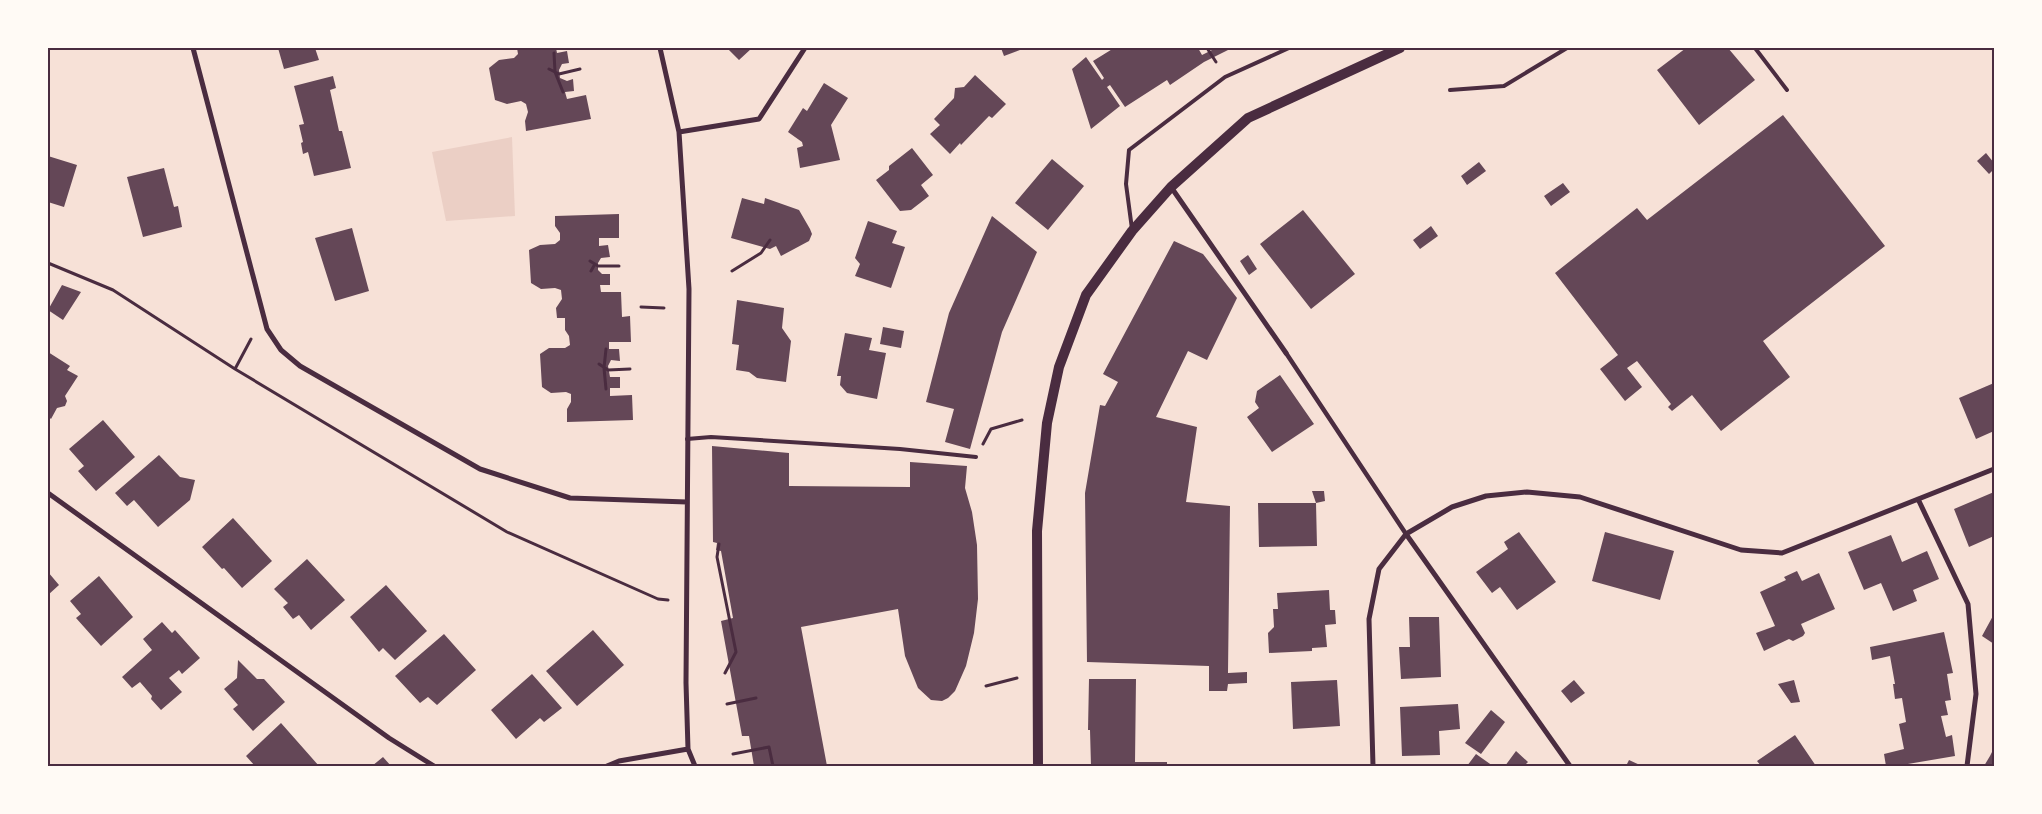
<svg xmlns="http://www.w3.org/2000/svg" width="2042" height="814" viewBox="0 0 2042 814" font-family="Overpass,sans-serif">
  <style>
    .green { fill: #ebcfc5 }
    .building { fill: #644757 }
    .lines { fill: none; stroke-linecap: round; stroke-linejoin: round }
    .path { stroke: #4a2c40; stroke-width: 3 }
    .service { stroke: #4a2c40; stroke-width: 4 }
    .pedestrian { stroke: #4a2c40; stroke-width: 4.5 }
    .minor { stroke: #4a2c40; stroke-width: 5 }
    .secondary { stroke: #4a2c40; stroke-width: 10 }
    .neatline { fill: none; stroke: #4a2c40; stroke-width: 2 }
  </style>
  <rect width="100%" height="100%" fill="#f7e1d7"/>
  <!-- green -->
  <path class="green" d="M512,137L515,216L446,221L432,152Z"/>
  <!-- building -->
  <path class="building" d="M278,48H315L319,60L284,69Z
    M517,48H556L557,53L567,51L569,63L562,64L559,70L560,78L567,81L573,79L574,91L565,92L567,99L586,95L591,119L526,131L525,121L528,112L526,104L521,101L507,104L495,100L489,68L499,60L514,58L518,54Z
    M727,48H752L739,60Z
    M1001,48H1025L1004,56Z
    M1114,48H1198L1202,55L1214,49L1213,48H1232L1204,62L1170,85L1167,80L1125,107L1110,85L1107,87L1120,106L1091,129L1072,69L1086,57L1102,80L1104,78L1093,61Z
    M1686,48H1728L1755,80L1699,125L1657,70Z
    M975,75L1006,104L992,118L989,116L961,145L960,143L950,154L930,134L940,125L934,119L954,98L955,88L964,87Z
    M333,76L336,88L330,90L339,131H342L351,168L314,176L308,152L303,154L301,143L303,142L299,125L304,124L294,86Z
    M824,83L848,98L831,125L840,160L800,168L797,148L803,146L802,142L788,132L803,108L807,111Z
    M1783,115L1885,246L1763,341L1790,377L1721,431L1692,395L1672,411L1668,407L1671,404L1637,361L1627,368L1642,387L1625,401L1600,369L1618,355L1555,273L1637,208L1647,220Z
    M912,148L933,175L921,185L929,196L911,210L900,211L876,180L889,170V166Z
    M1986,153L1994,163V169L1989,174L1977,161Z
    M48,156L77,165L64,207L48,202Z
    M1052,159L1084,186L1048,230L1015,203Z
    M1479,162L1486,171L1467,185L1461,176Z
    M164,168L174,207L178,206L182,227L143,237L127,177Z
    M1563,183L1570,192L1551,206L1544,196Z
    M742,198L764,204L765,198L799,210L810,229L812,234L809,241L781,256L776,246L770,249L731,238Z
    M1303,210L1355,274L1311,309L1260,244Z
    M619,214V238H599V246L608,245L610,257L601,258L598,263V270L602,274H610V285H600L601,292H621L622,317L630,316L631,342H609V349H619L620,361L611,360L608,366L610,377H620V388H610V396L632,395L633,420L567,422V409L571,402V394L566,392L551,393L542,387L540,354L549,348H565L570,345L569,336L565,330V318H557L556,308L562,299L561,290L555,288L541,289L531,283L529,250L540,245L555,244L560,240V233L555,226V216Z
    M992,216L1037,252L1002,332L970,449L945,442L954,409L926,402L949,313Z
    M868,221L897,231L892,243L905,247L891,288L855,276L860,264L855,258Z
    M1431,226L1438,236L1420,249L1413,240Z
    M352,228L369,291L335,301L315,238Z
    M1174,241L1203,254L1237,298L1207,360L1188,351L1156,417L1197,427L1186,502L1230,506L1228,673L1247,672V683L1228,684L1227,691H1209V666L1087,662L1085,493L1100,405L1105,406L1118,382L1103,374Z
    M1248,255L1257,269L1249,275L1240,261Z
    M62,285L81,292L63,320L48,310Z
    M737,300L784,308L782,328L791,341L786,382L757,378L749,372L736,370L739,345L732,344Z
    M883,327L904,331L901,348L880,344Z
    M845,333L872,338L869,350L886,353L877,399L847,393L840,385L841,376H837Z
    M48,352L70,366L67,370L78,376L65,396L67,401L65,406L57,408L51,419L48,416Z
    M1280,375L1314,424L1272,452L1247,417L1259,408L1255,402L1257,391Z
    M1994,383V431L1976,439L1959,398Z
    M103,420L135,457L96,491L78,471L84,466L69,449Z
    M712,446L789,453V486L910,487V462L967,466L965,488L972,512L977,545L978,599L974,633L966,666L955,691L948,698L942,701L931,700L918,688L905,656L898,609L801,627L827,766H754L749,736H742L721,621L733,618L721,551L716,550L717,543L713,542Z
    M159,455L180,477L195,480L190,500L158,527L134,500L127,506L115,493Z
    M1312,491H1324L1325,501L1316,503Z
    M1994,492V536L1969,547L1954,509Z
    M1258,503H1316L1317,546L1259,547Z
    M233,518L272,561L242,588L224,568L222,569L202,547Z
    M1519,532L1556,582L1517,610L1500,587L1492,593L1476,572L1508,549L1504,542Z
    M1605,532L1674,551L1660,600L1592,581Z
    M1891,535L1902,562L1927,551L1939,579L1913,590L1917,601L1893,611L1881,583L1864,590L1848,552Z
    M307,559L345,600L311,630L299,615L293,619L283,607L288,603L274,589Z
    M1797,571L1802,581L1819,573L1835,609L1801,624L1805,633L1803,636L1793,641L1789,639L1764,651L1756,633L1775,626L1760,592L1786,580L1784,577Z
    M48,572L59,585L48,595Z
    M99,576L133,617L101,646L76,618L81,614L70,601Z
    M386,585L427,631L395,660L383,648L379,652L350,617Z
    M1329,590L1330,610H1335L1336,624L1325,625L1327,647L1312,648V651L1269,653L1268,633L1274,627L1273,609H1278L1277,593Z
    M1994,614V644L1982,636Z
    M1409,617H1439L1441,677L1401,679L1399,647H1410Z
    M162,622L172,633L175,630L200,658L182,674L179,670L169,678L182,692L161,710L151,699L152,696L140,682L132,688L122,677L152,650L143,639Z
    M593,630L624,665L577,706L546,671Z
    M1944,632L1953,673L1947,674L1951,700L1945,701L1948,715L1941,716L1946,737L1952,735L1955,756L1896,766H1886L1884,754L1904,749L1899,724L1906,722L1902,698L1895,699L1893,684H1895L1890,656L1872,660L1870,647Z
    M444,634L476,670L437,705L428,697L420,703L395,676Z
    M238,660L257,679H264L285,702L253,731L233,709L238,705L224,689L237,678Z
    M532,674L562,708L544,722L540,718L516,739L491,710Z
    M1089,679H1136L1135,762H1167V766H1091L1090,730H1088Z
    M1337,680L1340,726L1293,729L1291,682Z
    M1574,680L1585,693L1571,703L1561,691Z
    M1794,680L1800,702L1791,703L1778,684Z
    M1458,704L1460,729L1439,731L1440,755L1402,756L1400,707Z
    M1491,710L1505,722L1481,754L1465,743Z
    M281,723L319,766H255L246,756Z
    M1795,735L1816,766H1761L1757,761Z
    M1994,748V766H1984L1990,756Z
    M1516,751L1528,762L1524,766H1505Z
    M1476,754L1493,766H1467Z
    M383,757L391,766H372Z
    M1629,760L1642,766H1626Z"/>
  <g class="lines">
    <!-- path -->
    <path class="path" d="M1207,48L1216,62
      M554,53L555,72L563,92
      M549,69L559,74L580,69
      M590,261L598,266H619
      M48,263L113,290L235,369L507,532L658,599L668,600
      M591,271L595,264
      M732,271L761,253L770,240
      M641,307L664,308
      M599,364L608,370L630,369
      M235,369L251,339
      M606,389L604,368L606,349
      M983,444L991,429L1022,420
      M719,544L717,557L736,652L725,673
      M986,686L1017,678
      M727,704L756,698
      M733,754L769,747L773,766"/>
    <!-- service -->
    <path class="service" d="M1755,48L1787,90
      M1450,90L1504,86L1567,48
      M1132,229L1126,184L1129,150L1225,77L1289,48
      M687,439L711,437L900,449L976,457"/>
    <!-- pedestrian -->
    <path class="pedestrian" d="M1286,353L1406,534"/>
    <!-- minor -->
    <path class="minor" d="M193,48L267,329L281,350L300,366L480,469L570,498L687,502
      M660,48L679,132L689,289L686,683L688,749L695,766
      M679,132L759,119L805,48
      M1171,187L1286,353
      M48,493L389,738L434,766
      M1918,499L1968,604L1976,694L1967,766
      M1406,534L1570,766
      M607,766L619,761L688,749
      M1373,766L1369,619L1379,569L1406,534L1452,507L1486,496L1527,492L1580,497L1741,550L1782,553L1994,469"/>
    <!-- secondary -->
    <path class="secondary" d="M1038,766L1037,531L1047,423L1059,367L1086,295L1132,231L1171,187L1248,118L1400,48"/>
  </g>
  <!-- border -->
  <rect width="2042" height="814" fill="none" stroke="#fffaf5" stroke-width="98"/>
  <rect x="49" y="49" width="1944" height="716" class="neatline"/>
</svg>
